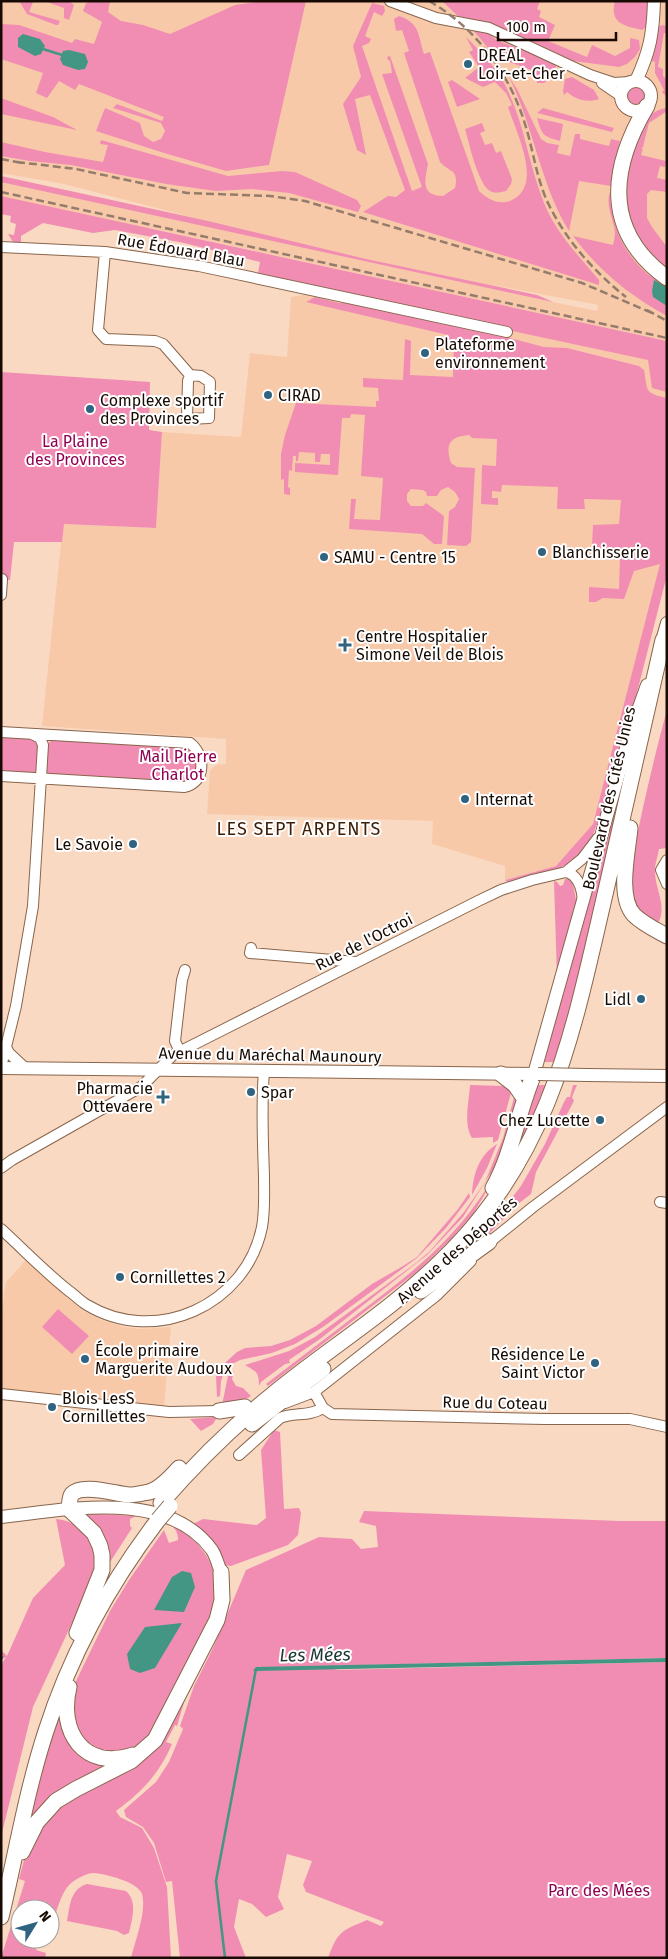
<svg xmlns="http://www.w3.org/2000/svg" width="668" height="1959" viewBox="0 0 668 1959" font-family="'Fira Sans',sans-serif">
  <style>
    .built { fill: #f8c9a8; fill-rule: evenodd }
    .green { fill: #f18db3 }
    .water { fill: #429683 }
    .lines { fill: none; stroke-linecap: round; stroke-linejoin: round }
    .stream { stroke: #429683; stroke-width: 2.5 }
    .minor-casing { stroke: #88654b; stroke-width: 12 }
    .major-casing { stroke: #88654b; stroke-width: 14 }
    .highway-casing { stroke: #88654b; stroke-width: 17 }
    .minor { stroke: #fff; stroke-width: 10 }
    .major { stroke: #fff; stroke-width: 12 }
    .highway { stroke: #fff; stroke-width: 15 }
    .rail { stroke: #947c6c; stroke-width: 2.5; stroke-dasharray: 8 4; stroke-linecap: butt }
    .major-bridge-casing { stroke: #88654b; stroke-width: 14; stroke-linecap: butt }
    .highway-bridge-casing { stroke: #88654b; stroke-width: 17; stroke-linecap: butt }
    .major-bridge { stroke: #fff; stroke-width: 12 }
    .highway-bridge { stroke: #fff; stroke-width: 15 }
    .poi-dot { fill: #306380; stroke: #fff; stroke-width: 2 }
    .labels { text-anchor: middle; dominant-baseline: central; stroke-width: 4; stroke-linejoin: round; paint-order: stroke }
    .poi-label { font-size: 16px; fill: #170a02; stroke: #fff; text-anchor: start }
    .street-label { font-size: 16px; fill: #170a02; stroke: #fff }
    .park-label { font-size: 16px; fill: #910152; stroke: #fff }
    .neighbourhood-label { font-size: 18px; letter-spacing: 1px; fill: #3f2007; stroke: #fff }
    .water-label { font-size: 18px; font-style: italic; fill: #1c3730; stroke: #fff }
  </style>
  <rect width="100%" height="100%" fill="#fad9c3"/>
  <!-- built -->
  <path class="built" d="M1,1H667V341L155,229L1,208V176L195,218L64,184L1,173ZM488,284L598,305L597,311L553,302L537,295Z
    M354,287L667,352V539L593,824L556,866L505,880V866L432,844L433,821L207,814L210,770L216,765L226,764V739L42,726L63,524L156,528L162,432L241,437L250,353L287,357L291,297Z
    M26,1260L71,1301L84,1311L104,1321L125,1327L141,1329L171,1327L164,1406L1,1389V1317L6,1282Z"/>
  <!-- green -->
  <path class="green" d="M19,1L33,2L29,12L60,21L58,25H56L27,14Z
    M44,1L70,2L74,5L69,20L64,18V8Z
    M94,1H110L108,12L121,21L143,25L170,34L235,5L262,1H306L269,165L226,171L164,153L96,131L105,108L140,123L144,136L153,142L161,139L165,131L161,123L113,108L117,104L162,121L164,117L79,84L75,90L59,81L47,98L36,93L43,73L1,59V24L19,25L72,43L75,39L94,44L102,22L83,11L86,3Z
    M442,1H540L537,9L541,11L539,17L555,25L548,41L587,57L592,45L615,56L630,48V38L639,40L640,49L635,57L627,64L619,67L573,61L487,23L458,16Z
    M615,1H649L646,27L642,30C625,26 609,24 615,1Z
    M372,3L384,6L385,11L382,16L374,12L365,36L371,39L369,43L362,46L412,191L422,187L382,74L392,73L390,61L388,60L387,57L390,56L428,164C425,179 420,196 443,196L455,188C459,169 450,173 440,162L404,53L409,51L402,30L396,31L394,19L399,16C420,23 418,35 424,54L430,52L479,191C488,199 497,205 510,201C545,187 516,132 508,107L512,105L506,93L495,82L483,87L465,78L479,67L469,52L473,50L466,37C482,53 499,70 508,91C525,127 529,166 544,203C556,233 579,256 599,280V285L363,212L388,196L396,197L405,190L370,95L355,99L366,155L357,150L343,104L361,77L353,46Z
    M663,25L667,26V33H664L658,67L663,69V76L667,79V97L662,92L664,90L655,73V62L652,61L657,27Z
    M473,30L489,33L496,40L557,63L552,77L544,83H537L536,72L504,60L499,61Z
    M509,77L517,89L541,139L547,143L559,145L557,153L570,156L575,134H580V139L609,146L611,139L620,141L616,156L611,186L579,181L569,231C540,184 534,127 509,77Z
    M572,77L594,90L599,99C588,103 576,100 567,92L564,95L563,91L565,79Z
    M452,80L480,99L457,107L448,82Z
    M625 95a12 12 0 1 1 24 0a12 12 0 1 1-24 0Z
    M1,98L53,117L77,130L1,114Z
    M543,108L614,128L612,132L537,113Z
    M667,108V111L649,123L643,147L641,149H643L641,155L666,161L665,167L660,166L657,178L667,180V192L651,190L647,194V218L652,227L667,247V270L662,267C654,258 638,243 633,231C620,200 623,113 667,108Z
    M537,118L563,124L560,141C542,136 542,135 537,118Z
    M482,123L485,131L480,133L485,145L492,143L496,153L501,151L512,179L511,184L506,191C501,192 495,194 490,191C478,184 469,143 465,129Z
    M101,140L228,176L282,171L295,172L357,200L361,206L358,212L289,193L252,189L216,191L166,184L71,165L30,161L1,156V142L45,152L103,162L108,145L100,144Z
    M1,176L208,221L366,259L537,295L553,302L1,182Z
    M610,192C611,233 630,267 667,287V316C629,295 599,271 573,236L613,245C614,241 615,236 615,233C614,219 605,206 610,192Z
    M1,196L667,341V392L652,388L648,360L512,331L509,329L481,322L258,273L260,262L184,243L115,230L93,233L43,223L21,236V242H13L8,234L14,235L16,224L10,222L11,216L1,214Z
    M315,297L339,303H353L461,325L544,347L567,348L639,366L644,370C648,390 643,393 667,398V575L633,708L602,812L590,842L583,852L572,861L560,868L509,883L505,880L556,866L593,824L660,564L634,571L624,599L603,598L596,602H589V587L619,589L620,556L597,554L592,546L593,525L619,524L621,500L584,499L585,509H557L558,487L502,485L501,492L492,491V498H498V505L481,504L482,465L496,466L497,439L472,438L469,435C449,437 445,444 451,463L457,467L475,468L471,542L466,546L447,545L449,511L455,507L459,499L455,492L448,487L441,490L437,496H427L426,492L423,490L411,489L407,494V501L411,506H423L426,503L444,516L442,544H434L422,534L349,529L351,499H356L354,519L380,520L383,478L361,476L365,415L351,414L350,418H342L338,475L295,472V463L330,465V454H321L320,462H315V453L299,452L298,461H296V456H293L292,471L289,470L288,487L290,488V495L284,494V479L281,480V454L285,435L296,403L376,407V401H379L378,388L363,387V378L403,380L405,339L411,341L410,375L453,377L454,344L447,343L448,335L306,302Z
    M1,372L150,382L149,430L162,432L156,528L64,524L62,542H14L10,580L1,579Z
    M667,709V848L659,849C658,856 654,866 655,873C656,892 668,907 657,925C649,919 636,912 632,902C622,879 659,741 667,709Z
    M638,721L585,960L557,1062H542Z
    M1,735L28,736L38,743C38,753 41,767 33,774L1,773Z
    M53,738L189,747C200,762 200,769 189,783L48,774L46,770L48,744Z
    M565,879H572L577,905L557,978L554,881L557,882L560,886L563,885Z
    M470,1085L503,1086L510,1090L511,1093L498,1140L493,1143V1137L472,1138C463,1123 469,1102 470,1085Z
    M534,1085H550L542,1105L506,1170Z
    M573,1085H577L572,1097L574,1101L536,1172L531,1194L518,1204L483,1240H480L521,1186L545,1144L564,1102L567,1097H570Z
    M516,1090L518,1101L502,1165L473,1214L450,1240L418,1271L268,1386L266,1384C297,1360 329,1336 360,1312C414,1272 465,1231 497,1170L494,1168L463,1217L427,1255L320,1339L289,1360L290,1363L285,1364L261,1382L259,1386C259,1371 256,1372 245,1365L289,1351L315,1337L416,1263L430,1251L464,1212L485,1182L503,1138Z
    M497,1144L487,1168L472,1195C473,1174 479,1155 497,1144Z
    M469,1193L470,1197L446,1228L417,1258L323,1327L295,1344L272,1353L240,1360L230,1365L224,1372L221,1381L220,1396L217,1397L216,1376L225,1363L237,1352L245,1348L271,1346L290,1340L316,1326L372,1284L403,1266L417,1257L458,1209Z
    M58,1309L89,1336L72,1354L42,1327Z
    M234,1371L232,1379L236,1386L243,1388L251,1396L246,1399L247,1402L222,1405L228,1376Z
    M217,1417L213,1424L201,1431L190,1419Z
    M274,1430L280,1432L284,1509L299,1508L301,1513L298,1535L288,1545L231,1566L224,1565C217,1546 209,1536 193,1524L203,1519L257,1525L266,1518L261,1450Z
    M364,1511L620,1521H667V1658L360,1665L333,1670L667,1662V1958H328C338,1931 341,1931 367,1920L381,1926L384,1922L306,1892L303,1885L312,1861L287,1854L278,1897L284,1909L266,1917L252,1904L239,1899L234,1927L246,1958H180L172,1881L166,1882L154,1843L143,1827L126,1817L124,1810L156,1782L169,1762L183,1729L180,1726L194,1686L212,1650L246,1570L319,1537L352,1539L361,1549L378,1547L376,1526L359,1522Z
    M95,1514L136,1516L130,1519V1526L132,1528L105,1570L81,1516Z
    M56,1519C80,1521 96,1540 95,1565C95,1571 92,1578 90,1584L33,1707L1,1837V1665L6,1657L1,1660V1650L7,1656L33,1598L65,1565Z
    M169,1524C205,1540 227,1577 211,1616C202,1637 189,1657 180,1677C167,1702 156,1742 126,1752C103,1760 89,1747 74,1732L71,1699L75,1683L110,1611L129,1580L164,1530L169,1543L178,1540C178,1532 175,1528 169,1524Z
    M189,1686L177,1726L175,1725L166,1742L172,1744C159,1774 142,1792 116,1811L120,1817L142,1828L154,1848L167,1887L171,1958H131C135,1941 147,1911 142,1894C138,1882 106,1874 94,1873C86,1873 76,1879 70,1884C61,1893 57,1910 53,1922H50V1909H20V1939H39L36,1950L46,1953L45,1958H1L25,1881L19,1879L28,1845L59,1802L137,1763Z
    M59,1711L65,1734L117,1763L27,1833L43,1762Z
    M87,1884L126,1891C138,1902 132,1919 129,1933L124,1935L117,1931L67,1921C70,1906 70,1889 87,1884Z"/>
  <!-- water -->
  <path class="water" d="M23,34L40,39L45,46L41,54L35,56L18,47V38Z
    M69,50L85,54L88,62L85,69L78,70L63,65L60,59L63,51Z
    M654,280L667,287V306L653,297L652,291Z
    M182,1571L191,1573L195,1587L184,1612L154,1610L172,1577Z
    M182,1623L155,1668L140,1673L130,1669L127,1654L145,1627Z
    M667,1658V1662L253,1671L256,1667Z"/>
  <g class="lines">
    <!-- stream -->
    <path class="stream" d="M43,49L62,55
      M1,1657H2
      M225,1958L216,1881L256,1669"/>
    <defs>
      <path id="minor" d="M390,1L436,18L489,28L590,75L614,83L629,82
        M602,83L621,96
        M1,247L105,252L199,266L507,332
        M105,252L98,330L106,339L155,341L163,344L190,375L188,381L187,419L209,418L210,382L201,376L190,375
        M1,595L2,579
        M1,732L190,743C206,755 206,783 184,787L1,776
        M667,860L661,870L667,884
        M566,872C579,875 582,889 583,901
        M251,948L250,953L356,962
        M7,1049L9,1053L25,1068
        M180,1052L175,1041L182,980L185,970
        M1,1067L16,1006L33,906L43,745L40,738L32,734
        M1,1168L12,1160L141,1087L173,1055L478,901L501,890L532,880L566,872L582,859L598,838
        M660,1202L667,1203
        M1,1229C24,1250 45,1272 69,1291C75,1295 80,1301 87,1305C155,1346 246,1306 262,1227C265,1211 264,1194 264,1177C263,1142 261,1106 264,1071
        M486,1245L533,1207L667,1107
        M314,1392L323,1408L332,1414L545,1419H630L667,1427
        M1,1394L169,1412L219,1411
        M285,1403L314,1392L437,1295L471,1261
        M239,1455L280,1418C294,1412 309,1417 323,1408"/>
      <path id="major" d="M636,81C650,51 653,34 654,1
        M621 96a15 15 0 1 1 30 0a15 15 0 1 1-30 0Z
        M660,648L667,623
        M1,1068L538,1074
        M534,1074L632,727L647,685
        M587,1075L667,1076
        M1,1517C66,1510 167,1488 212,1550C216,1556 218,1565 221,1572"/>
      <path id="highway" d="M647,106C610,168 602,231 667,278
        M630,828C628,851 617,897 634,915C643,924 656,930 667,936
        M501,1074L515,1085L524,1098
        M493,1188C513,1152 518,1111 534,1074
        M421,1291L489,1242
        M219,1411L245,1407
        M252,1424L323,1369
        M161,1503C195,1464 232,1427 273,1394C328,1349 390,1311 441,1261C551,1156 573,1032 606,890C625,807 644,724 663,640
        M77,1633L102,1570V1555L100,1546L94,1533L69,1509C70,1504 69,1498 72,1494C83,1483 115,1494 129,1495C135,1495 143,1493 149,1492C160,1489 171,1477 179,1468
        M69,1687C58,1732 84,1771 133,1755
        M22,1852L37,1822L56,1801L76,1789L131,1761L155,1740L217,1620L222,1600L221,1572
        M1,1917C16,1855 26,1792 46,1731C70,1656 110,1583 158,1520"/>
    </defs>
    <!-- minor casing -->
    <use href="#minor" class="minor-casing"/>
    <!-- major casing -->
    <use href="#major" class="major-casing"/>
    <!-- highway casing -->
    <use href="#highway" class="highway-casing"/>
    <!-- minor -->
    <use href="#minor" class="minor"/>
    <!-- major -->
    <use href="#major" class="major"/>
    <!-- highway -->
    <use href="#highway" class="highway"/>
    <!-- rail -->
    <path class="rail" d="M429,1C475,27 510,74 525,124C533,149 536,176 547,201C565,239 593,271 626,297
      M1,159L22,163
      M17,162L76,169L187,193L270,196L305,201L582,283L652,313
      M1,192L667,338
      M647,310L667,321"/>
    <defs>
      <path id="major-bridge" d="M538,1074L587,1075"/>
      <path id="highway-bridge" d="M158,1520L170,1506"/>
    </defs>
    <!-- major-bridge casing -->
    <use href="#major-bridge" class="major-bridge-casing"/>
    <!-- highway-bridge casing -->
    <use href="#highway-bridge" class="highway-bridge-casing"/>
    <!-- major-bridge -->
    <use href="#major-bridge" class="major-bridge"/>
    <!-- highway-bridge -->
    <use href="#highway-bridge" class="highway-bridge"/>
  </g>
  <!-- markers -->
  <g class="poi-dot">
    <circle cx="468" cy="64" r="5"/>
    <circle cx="425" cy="353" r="5"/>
    <circle cx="268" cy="395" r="5"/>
    <circle cx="90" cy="409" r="5"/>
    <circle cx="542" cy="552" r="5"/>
    <circle cx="324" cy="557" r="5"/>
    <path d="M342.5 637.5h5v5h5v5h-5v5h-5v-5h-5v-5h5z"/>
    <circle cx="465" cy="799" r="5"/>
    <circle cx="133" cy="844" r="5"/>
    <circle cx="641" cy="999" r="5"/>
    <circle cx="251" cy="1092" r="5"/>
    <path d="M160.5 1089.5h5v5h5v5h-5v5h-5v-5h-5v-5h5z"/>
    <circle cx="600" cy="1120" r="5"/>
    <circle cx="120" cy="1277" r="5"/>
    <circle cx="85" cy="1359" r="5"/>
    <circle cx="595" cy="1363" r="5"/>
    <circle cx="52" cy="1407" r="5"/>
  </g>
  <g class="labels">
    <!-- poi labels -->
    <g class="poi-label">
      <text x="478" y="55">DREAL<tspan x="478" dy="18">Loir-et-Cher</tspan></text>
      <text x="435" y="344">Plateforme<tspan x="435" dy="18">environnement</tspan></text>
      <text x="278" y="395">CIRAD</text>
      <text x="100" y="400">Complexe sportif<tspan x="100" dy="18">des Provinces</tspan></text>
      <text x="552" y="552">Blanchisserie</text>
      <text x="334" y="557">SAMU - Centre 15</text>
      <text x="356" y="636">Centre Hospitalier<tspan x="356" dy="18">Simone Veil de Blois</tspan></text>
      <text x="475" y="799">Internat</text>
      <text x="123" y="844" text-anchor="end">Le Savoie</text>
      <text x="631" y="999" text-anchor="end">Lidl</text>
      <text x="153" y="1088" text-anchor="end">Pharmacie<tspan x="153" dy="18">Ottevaere</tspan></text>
      <text x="261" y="1092">Spar</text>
      <text x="590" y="1120" text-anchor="end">Chez Lucette</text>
      <text x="130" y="1277">Cornillettes 2</text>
      <text x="95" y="1350">École primaire<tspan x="95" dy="18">Marguerite Audoux</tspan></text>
      <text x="585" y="1354" text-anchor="end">Résidence Le<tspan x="585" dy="18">Saint Victor</tspan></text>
      <text x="62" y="1398">Blois LesS<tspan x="62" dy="18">Cornillettes</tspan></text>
    </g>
    <!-- street labels -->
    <g class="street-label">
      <text transform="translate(181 250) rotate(10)">Rue Édouard Blau</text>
      <text transform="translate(609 798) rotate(-77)">Boulevard des Cités Unies</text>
      <text transform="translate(364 942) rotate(-27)">Rue de l'Octroi</text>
      <text transform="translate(270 1055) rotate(1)">Avenue du Maréchal Maunoury</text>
      <text transform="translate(457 1250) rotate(-41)">Avenue des Déportés</text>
      <text transform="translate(495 1403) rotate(1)">Rue du Coteau</text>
    </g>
    <!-- park labels -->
    <g class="park-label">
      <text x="75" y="441">La Plaine<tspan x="75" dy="18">des Provinces</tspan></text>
      <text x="178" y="756">Mail Pierre<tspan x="178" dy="18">Charlot</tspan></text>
      <text x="599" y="1890">Parc des Mées</text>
    </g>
    <!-- neighbourhood labels -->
    <g class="neighbourhood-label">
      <text x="299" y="829">LES SEPT ARPENTS</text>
    </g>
    <!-- water labels -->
    <g class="water-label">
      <text transform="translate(315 1655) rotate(-1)">Les Mées</text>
    </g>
  </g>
  <!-- border -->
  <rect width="668" height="1959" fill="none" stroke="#170a02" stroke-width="5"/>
  <!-- north arrow -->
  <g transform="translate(35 1924) rotate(53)"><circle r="24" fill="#ffffff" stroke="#a29d9a"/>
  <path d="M0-4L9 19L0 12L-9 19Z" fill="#306380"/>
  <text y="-8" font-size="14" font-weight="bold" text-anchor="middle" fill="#170a02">N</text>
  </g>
  <!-- scale -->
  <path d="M498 32v8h118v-8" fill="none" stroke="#170a02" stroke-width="2.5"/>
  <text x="506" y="32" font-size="15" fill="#170a02" stroke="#ffffff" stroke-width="4" paint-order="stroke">100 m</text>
</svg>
